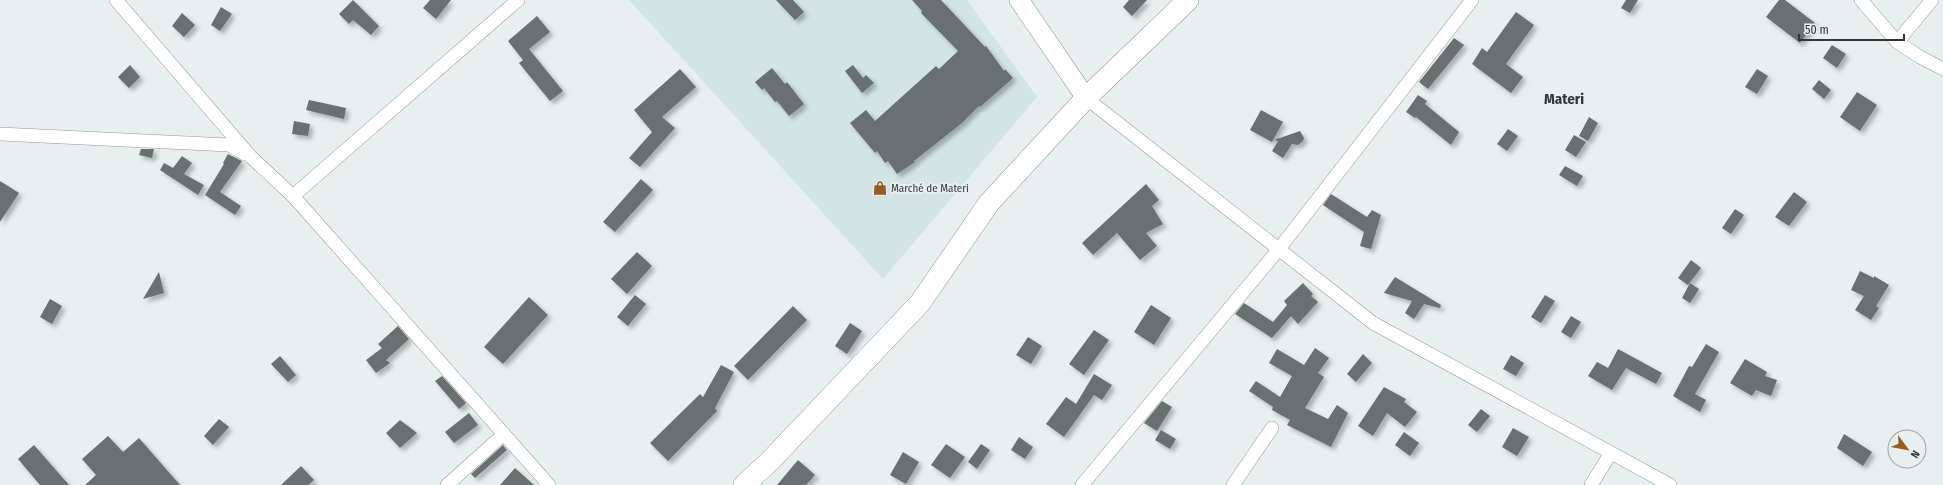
<svg xmlns="http://www.w3.org/2000/svg" width="1943" height="485" viewBox="0 0 1943 485" font-family="'Fira Sans Condensed',sans-serif">
  <style>
    .built { fill: #d3e4e4 }
    .building { fill: #686f6f; filter: url(#shadow) }
    .lines { fill: none; stroke-linecap: round; stroke-linejoin: round }
    .minor-casing { stroke: #939a9a; stroke-width: 14 }
    .secondary-casing { stroke: #939a9a; stroke-width: 20 }
    .primary-casing { stroke: #939a9a; stroke-width: 22 }
    .minor { stroke: #fff; stroke-width: 13 }
    .secondary { stroke: #fff; stroke-width: 19 }
    .primary { stroke: #fff; stroke-width: 21 }
    .labels { text-anchor: middle; dominant-baseline: central; stroke-width: 4; stroke-linejoin: round; paint-order: stroke }
    .poi-label { font-size: 11px; fill: #343737; stroke: #e7efef; text-anchor: start }
    .district-label { font-size: 15px; font-weight: bold; fill: #343737; stroke: #e7efef }
  </style>
  <defs>
    <filter id="shadow"><feDropShadow dx="3.5" dy="3.5" stdDeviation="2" flood-color="#0004"/></filter>
  </defs>
  <rect width="100%" height="100%" fill="#e7efef"/>
  <!-- built -->
  <path class="built" d="M629,0H967L1037,97L883,279Z"/>
  <!-- building -->
  <path class="building" d="M353,0L379,26L371,35L353,20L349,24L339,14Z
    M430,0H451L436,19L423,8Z
    M776,0H793L804,12L795,20Z
    M912,0H941L985,47L986,46L1004,71L1005,69L1013,78L980,107L979,106L962,123L914,161L915,162L897,174L888,161L885,163L877,151L875,153L850,123L866,110L875,121L936,66L939,69L958,51L921,13L922,11Z
    M1129,0H1147L1132,16L1123,7Z
    M1626,0H1638L1630,13L1621,8Z
    M1779,0H1785L1815,23L1800,43L1766,17Z
    M221,7L232,14L220,31L211,25Z
    M1516,12L1534,25L1506,64L1523,77L1511,93L1472,64L1482,48L1487,52Z
    M182,13L195,25L184,37L172,26Z
    M537,16L550,32L529,49L563,91L550,101L519,63L523,60L508,41Z
    M1454,38L1464,45L1428,89L1419,82Z
    M1832,45L1846,54L1837,68L1823,58Z
    M130,65L140,77L129,88L118,77Z
    M853,65L863,78L866,75L874,83L862,93L845,71Z
    M772,68L785,84L787,82L804,104L789,116L777,101L775,102L764,88L762,90L755,82Z
    M680,69L696,87L662,117L675,128L640,167L629,158L652,132L634,110Z
    M1757,69L1768,76L1757,94L1745,87Z
    M1819,80L1831,90L1824,99L1812,89Z
    M1857,92L1877,105L1860,131L1840,117Z
    M1418,95L1427,101L1425,104L1459,132L1451,145L1416,117L1415,118L1406,112Z
    M309,100L346,108L344,119L306,110Z
    M1261,110L1283,122L1272,142L1250,130Z
    M1589,117L1598,123L1588,141L1579,136Z
    M294,121L310,124L308,136L292,134Z
    M1508,129L1518,136L1507,151L1497,144Z
    M1300,131L1304,138L1303,141L1298,145L1292,144L1283,158L1272,151L1278,141L1274,140Z
    M1574,135L1586,142L1576,157L1565,150Z
    M141,149H154L152,158L139,155Z
    M228,154L242,161L220,192L241,206L235,215L205,195L224,164L223,163Z
    M182,156L192,163L184,174L204,185L198,195L160,170L164,163L173,168Z
    M1565,166L1583,176L1577,186L1559,175Z
    M641,179L653,190L615,232L603,222Z
    M0,181L19,193L0,222Z
    M1146,184L1159,200L1152,206L1163,224L1146,233L1157,246L1140,260L1117,233L1093,255L1082,243Z
    M1794,192L1807,202L1789,226L1775,217Z
    M1331,194L1367,217L1372,210L1381,215L1371,249L1360,246L1364,232L1323,205Z
    M1735,209L1744,215L1731,234L1722,228Z
    M637,252L652,266L627,294L611,279Z
    M1691,260L1701,268L1688,285L1678,278Z
    M1860,271L1874,278V276L1889,285L1876,306L1879,308L1871,320L1855,310L1864,296L1851,290Z
    M159,272L164,293L143,299Z
    M1395,277L1441,305L1440,308L1424,304L1414,319L1405,313L1412,301L1384,293Z
    M1303,283L1313,294L1311,296L1318,302L1298,324L1291,316L1272,338L1235,314L1244,303L1273,322L1287,305L1284,301Z
    M1690,283L1699,289L1690,303L1682,298Z
    M635,295L646,304L628,326L617,317Z
    M1545,295L1555,301L1541,323L1531,317Z
    M529,297L548,315L503,364L484,347Z
    M50,299L62,306L52,324L40,317Z
    M1151,305L1171,318L1154,345L1134,332Z
    M793,306L807,320L748,380L734,366Z
    M1571,316L1581,322L1571,338L1561,332Z
    M850,323L862,331L847,354L835,346Z
    M398,326L409,339L386,360L390,363L376,373L366,360L382,348L378,344Z
    M1094,330L1109,340L1084,375L1069,364Z
    M1028,337L1042,346L1031,364L1016,355Z
    M1706,344L1719,352L1695,394L1706,400L1700,412L1673,396L1689,366L1692,367Z
    M1315,348L1329,358L1318,373L1324,377L1305,408L1328,419L1337,405L1348,413L1331,447L1287,425L1290,420L1272,410L1273,407L1249,391L1256,381L1280,397L1292,376L1269,363L1277,349L1304,365Z
    M1618,349L1662,373L1656,384L1626,368L1612,390L1588,376L1597,362L1608,368Z
    M1363,354L1372,363L1356,382L1347,374Z
    M1511,355L1524,363L1516,376L1503,369Z
    M280,356L296,375L288,382L271,364Z
    M1745,359L1767,372L1765,376L1777,380L1771,396L1756,390L1752,396L1730,383Z
    M721,365L734,372L715,408L717,411L668,461L650,443L700,394L703,397Z
    M1094,374L1112,385L1102,400L1094,395L1064,437L1046,424L1066,397L1076,404Z
    M442,376L466,403L459,409L435,381Z
    M1384,387L1406,399L1404,402L1417,412L1405,427L1387,413L1373,436L1358,426Z
    M1162,401L1172,407L1157,431L1144,423Z
    M1481,409L1490,416L1477,432L1468,425Z
    M469,413L478,425L454,443L445,432Z
    M219,419L229,427L213,445L204,436Z
    M400,420L417,433L400,448L386,433Z
    M1513,428L1529,437L1517,456L1502,447Z
    M1161,430L1176,439L1170,449L1155,440Z
    M1404,432L1419,443L1410,456L1395,445Z
    M1844,434L1872,452L1863,466L1837,448Z
    M108,436L123,452L139,438L180,485H85L96,475L82,459Z
    M1019,437L1033,447L1025,459L1011,450Z
    M946,444L965,457L950,478L931,465Z
    M981,444L990,450L977,469L968,462Z
    M34,445L69,485H40L18,459Z
    M503,445L507,450L475,478L471,474Z
    M903,452L919,462L906,484L890,475Z
    M798,460L815,475L806,485H777Z
    M301,466L314,480L308,485H281Z
    M515,468L534,485H500Z"/>
  <g class="lines">
    <defs>
      <path id="minor" d="M116,0L251,157L293,196L549,485
        M1861,0L1897,42L1920,57L1943,69
        M1897,42L1932,0
        M1086,98L1373,323L1670,485
        M0,134L229,145L245,154
        M293,196L518,0
        M447,485L504,434
        M1082,485L1279,249L1472,0
        M1233,485L1272,428
        M1591,485L1611,453"/>
      <path id="secondary" d="M1019,0L1086,98"/>
      <path id="primary" d="M744,485L770,461L920,303L989,203L1086,98L1188,0"/>
    </defs>
    <!-- minor casing -->
    <use href="#minor" class="minor-casing"/>
    <!-- secondary casing -->
    <use href="#secondary" class="secondary-casing"/>
    <!-- primary casing -->
    <use href="#primary" class="primary-casing"/>
    <!-- minor -->
    <use href="#minor" class="minor"/>
    <!-- secondary -->
    <use href="#secondary" class="secondary"/>
    <!-- primary -->
    <use href="#primary" class="primary"/>
  </g>
  <!-- icons -->
  <defs>
    <symbol id="shop-bare" viewBox="-9 -9 18 18"><path d="M-5-2.5h2.3a2.7 3.5 0 0 1 5.4 0H5L5.5 6h-11ZM-1.5-2.5h3a1.5 2.3 0 0 0-3 0Z" fill="#995921" stroke="#e7efef" stroke-width="2.5" paint-order="stroke"/></symbol>
  </defs>
  <g fill-rule="evenodd">
    <use href="#shop-bare" x="870" y="178" width="20" height="20"/>
  </g>
  <g class="labels">
    <!-- poi labels -->
    <g class="poi-label">
      <text x="891" y="188">Marché de Materi</text>
    </g>
    <!-- district labels -->
    <g class="district-label">
      <text x="1564" y="99">Materi</text>
    </g>
  </g>
  <!-- north arrow -->
  <g transform="translate(1907 449) rotate(122)"><circle r="19" fill="#e7efef" stroke="#9fa5a5"/>
  <path d="M0-3L7 15L0 10L-7 15Z" fill="#995921"/>
  <text y="-6" font-size="11" font-weight="bold" text-anchor="middle" fill="#343737">N</text>
  </g>
  <!-- scale -->
  <path d="M1799 34v6h105v-6" fill="none" stroke="#343737" stroke-width="2"/>
  <text x="1805" y="34" font-size="12" fill="#343737" stroke="#e7efef" stroke-width="3" paint-order="stroke">50 m</text>
</svg>
